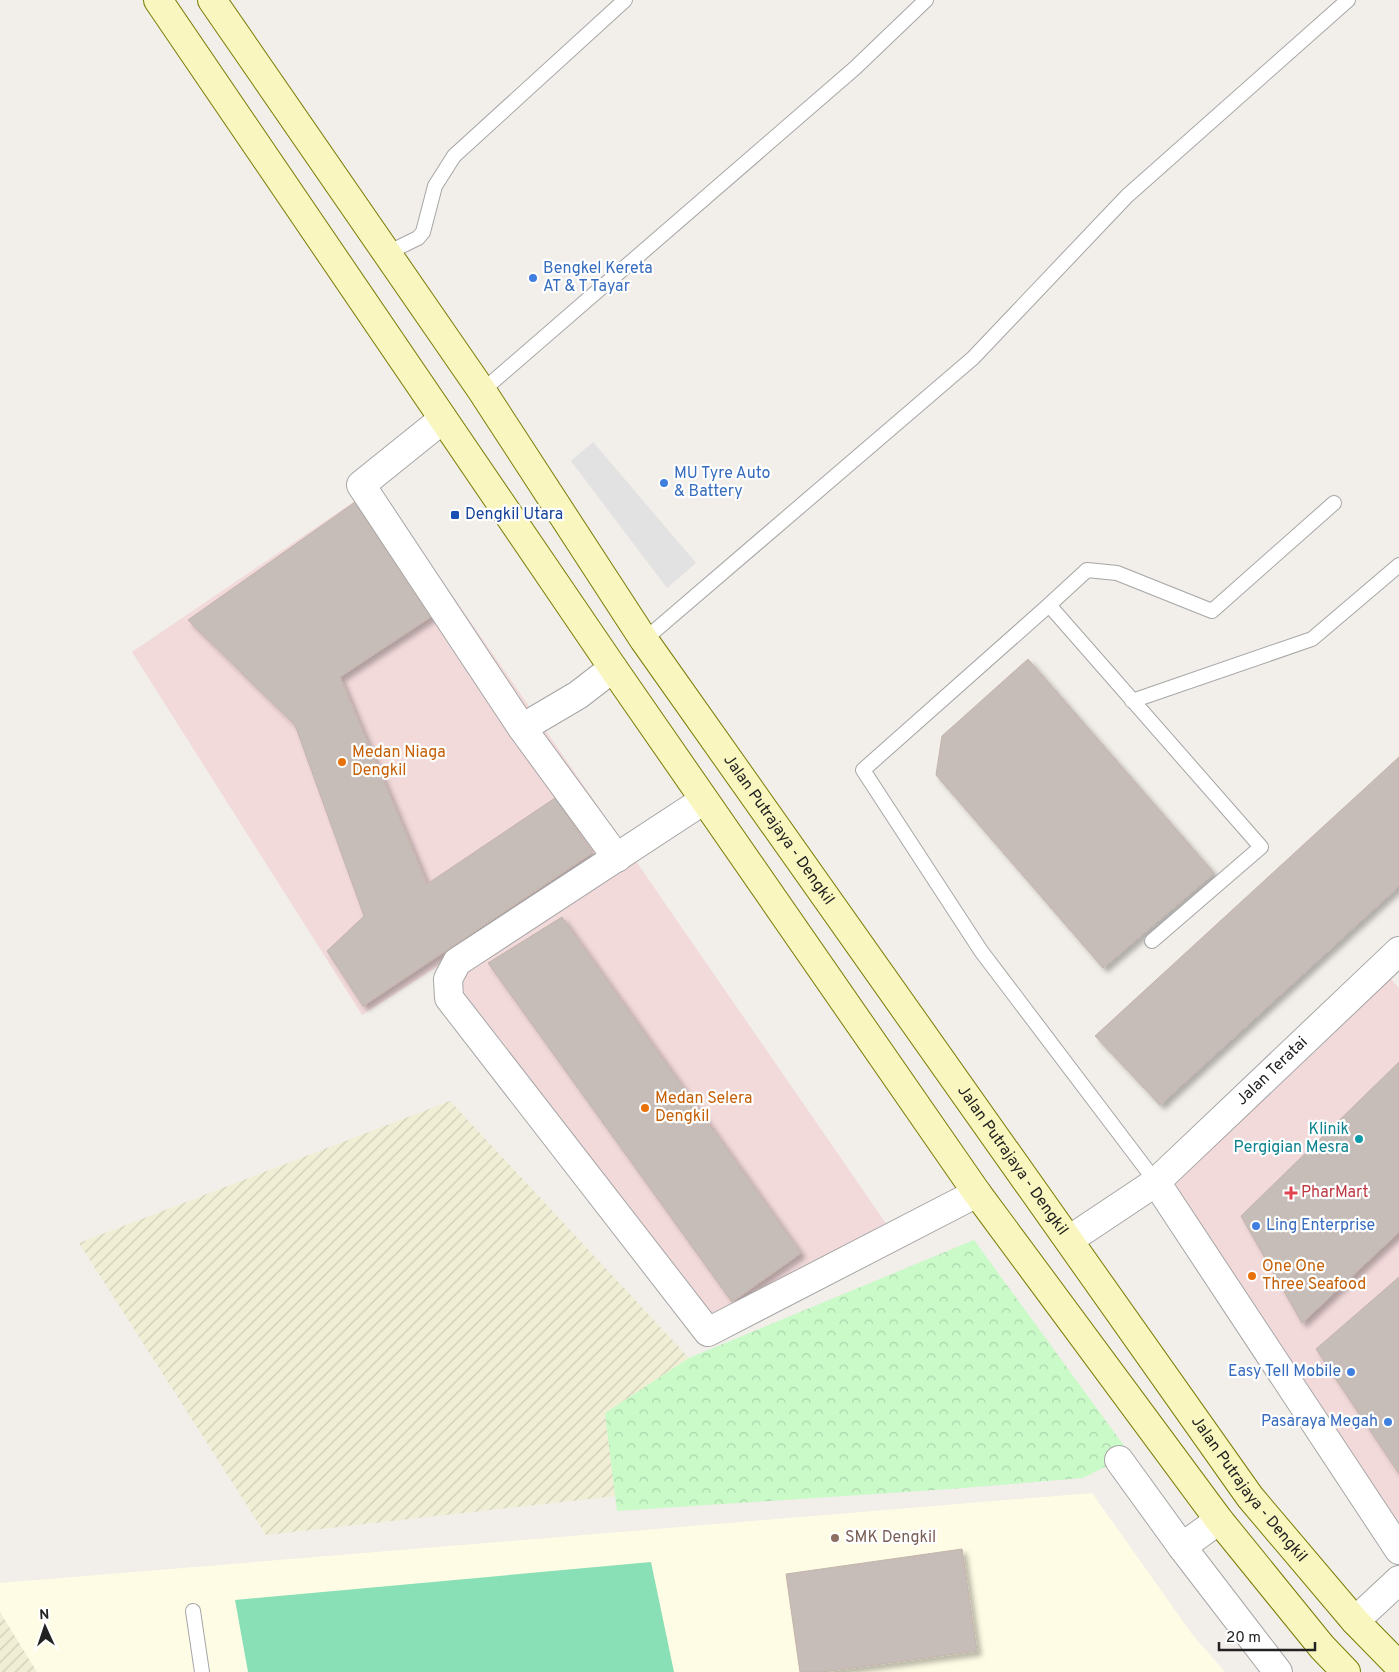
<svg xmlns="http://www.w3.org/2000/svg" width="1399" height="1672" viewBox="0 0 1399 1672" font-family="Overpass,sans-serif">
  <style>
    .commercial { fill: #f2d9da }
    .education { fill: #fffce5 }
    .farmland { fill: url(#farmland-furrows) }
    .park { fill: url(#park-crowns) }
    .pitch { fill: #89dfb6 }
    .parking { fill: #e2e2e2 }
    .building { fill: #c7bdb8; stroke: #c4b4ab; filter: url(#shadow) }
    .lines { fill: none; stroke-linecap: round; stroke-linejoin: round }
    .service-casing { stroke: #a6a6a6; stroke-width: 16 }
    .minor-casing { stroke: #a6a6a6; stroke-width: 30 }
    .secondary-casing { stroke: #7a7c06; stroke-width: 30 }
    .service { stroke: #fff; stroke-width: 14 }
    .minor { stroke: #fff; stroke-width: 28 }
    .secondary { stroke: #f9f7bf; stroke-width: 28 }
    .shop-dot { fill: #3f7fe0; stroke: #fff; stroke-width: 2 }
    .transit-dot { fill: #1a4fb4; stroke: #fff; stroke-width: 2 }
    .food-dot { fill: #e8710a; stroke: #fff; stroke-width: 2 }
    .culture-dot { fill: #0f9aa8; stroke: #fff; stroke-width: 2 }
    .health-dot { fill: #e0444e; stroke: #fff; stroke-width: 2 }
    .education-dot { fill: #8d6e63; stroke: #fff; stroke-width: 2 }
    .labels { text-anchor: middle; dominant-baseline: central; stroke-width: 4.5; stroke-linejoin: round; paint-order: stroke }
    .shop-label { font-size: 16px; fill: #366cbe; stroke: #fff; text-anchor: start }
    .transit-label { font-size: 16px; fill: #164399; stroke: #fff; text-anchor: start }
    .food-label { font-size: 16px; fill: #c56008; stroke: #fff; text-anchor: start }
    .street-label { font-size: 16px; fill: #222; stroke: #fff }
    .culture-label { font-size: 16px; fill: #0d838f; stroke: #fff; text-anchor: end }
    .health-label { font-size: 16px; fill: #be3a42; stroke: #fff; text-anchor: start }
    .education-label { font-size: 16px; fill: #785e54; stroke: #fff; text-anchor: start }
  </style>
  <defs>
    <pattern id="farmland-furrows" width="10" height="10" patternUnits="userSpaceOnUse" patternTransform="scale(1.25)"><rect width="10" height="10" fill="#f0efd5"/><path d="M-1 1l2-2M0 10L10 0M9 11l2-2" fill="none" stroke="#cecdb7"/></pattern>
    <pattern id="park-crowns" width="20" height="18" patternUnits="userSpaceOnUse" patternTransform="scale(1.25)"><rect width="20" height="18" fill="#c9fac8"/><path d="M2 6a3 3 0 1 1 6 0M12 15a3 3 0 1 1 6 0" fill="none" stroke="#acd6ac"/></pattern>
    <filter id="shadow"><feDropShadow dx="4.5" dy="4.5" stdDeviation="2.5" flood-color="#0004"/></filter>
  </defs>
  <rect width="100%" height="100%" fill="#f2eee9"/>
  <!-- commercial -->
  <path class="commercial" d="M377,486L887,1225L712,1318L440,965L362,1015L132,652Z
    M1390,978L1399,988V1528L1173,1181Z"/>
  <!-- education -->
  <path class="education" d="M1092,1493L1192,1634L1225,1672H30L0,1628V1583Z"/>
  <!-- farmland -->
  <path class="farmland" d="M450,1101L689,1358L605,1413L616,1496L266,1535L79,1243Z
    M0,1612L37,1672H0Z"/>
  <!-- park -->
  <path class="park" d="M974,1240L1130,1454L1083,1478L950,1489L617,1511L605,1413L689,1358Z"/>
  <!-- pitch -->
  <path class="pitch" d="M651,1562L674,1672H248L235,1600Z"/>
  <!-- parking -->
  <path class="parking" d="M593,442L696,563L667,588L571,461Z"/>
  <!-- building -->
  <path class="building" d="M358,500L435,614L340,677L427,884L555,798L592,853L363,1006L327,951L364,916L295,725L188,620Z
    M1028,659L1214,873L1103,968L936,775L942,736Z
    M1399,757V886L1160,1105L1095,1036Z
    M562,917L801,1253L732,1302L488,963Z
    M1399,1062V1232L1302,1323L1241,1216Z
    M1399,1277V1474L1316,1349Z
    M962,1549L977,1651L823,1672H800L786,1574Z"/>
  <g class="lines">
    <defs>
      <path id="service" d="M387,253L418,238L423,232L435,186L454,156L625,0
        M482,391L855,68L926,0
        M1049,605L1087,570L1117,573L1212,611L1334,503
        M644,640L973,358L1127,196L1348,0
        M1132,701L1312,639L1399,565
        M1152,941L1261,847L1049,605L863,770L981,951L1156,1182
        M193,1611L202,1672"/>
      <g id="minor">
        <path d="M443,419L361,485L522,728L578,695L613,668"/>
        <path d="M522,728L617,858"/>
        <path d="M704,800L457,962L448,979L449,998L708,1332L977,1193"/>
        <path d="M1156,1182L1399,1550"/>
        <path id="s1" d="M1069,1240L1156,1182L1399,951"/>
        <path d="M1119,1460L1182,1547L1278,1672"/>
        <path d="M1182,1547L1219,1520"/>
        <path d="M1355,1621L1399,1580"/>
      </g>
      <g id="secondary">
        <path d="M158,0L613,668L977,1193L1219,1520L1322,1647L1346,1672"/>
        <path id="s2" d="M212,0L482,391L644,640L1250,1497L1355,1621L1399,1666"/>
      </g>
    </defs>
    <!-- service casing -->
    <use href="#service" class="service-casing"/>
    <!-- minor casing -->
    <use href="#minor" class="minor-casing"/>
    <!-- secondary casing -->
    <use href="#secondary" class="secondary-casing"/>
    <!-- service -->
    <use href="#service" class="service"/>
    <!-- minor -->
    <use href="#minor" class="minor"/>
    <!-- secondary -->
    <use href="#secondary" class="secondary"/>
  </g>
  <!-- markers -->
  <g class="shop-dot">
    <circle cx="533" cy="278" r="5"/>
    <circle cx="664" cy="483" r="5"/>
    <circle cx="1256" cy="1226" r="5"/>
    <circle cx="1351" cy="1372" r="5"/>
    <circle cx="1388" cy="1422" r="5"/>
  </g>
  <rect class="transit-dot" x="450" y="510" width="10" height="10" rx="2.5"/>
  <g class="food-dot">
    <circle cx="342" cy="762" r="5"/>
    <circle cx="645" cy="1108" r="5"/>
    <circle cx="1252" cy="1276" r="5"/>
  </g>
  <circle class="culture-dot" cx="1359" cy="1139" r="5"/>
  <path class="health-dot" d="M1288.5 1185.5h5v5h5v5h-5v5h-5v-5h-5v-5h5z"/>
  <circle class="education-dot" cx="835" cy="1538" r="5"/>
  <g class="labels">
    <!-- shop labels -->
    <g class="shop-label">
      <text x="543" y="269">Bengkel Kereta<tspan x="543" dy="18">AT &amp; T Tayar</tspan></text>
      <text x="674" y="474">MU Tyre Auto<tspan x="674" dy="18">&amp; Battery</tspan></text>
      <text x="1266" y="1226">Ling Enterprise</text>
      <text x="1341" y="1372" text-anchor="end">Easy Tell Mobile</text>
      <text x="1378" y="1422" text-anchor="end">Pasaraya Megah</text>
    </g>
    <!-- transit labels -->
    <g class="transit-label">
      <text x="465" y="515">Dengkil Utara</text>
    </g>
    <!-- food labels -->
    <g class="food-label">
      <text x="352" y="753">Medan Niaga<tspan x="352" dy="18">Dengkil</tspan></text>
      <text x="655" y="1099">Medan Selera<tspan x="655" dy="18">Dengkil</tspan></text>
      <text x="1262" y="1267">One One<tspan x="1262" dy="18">Three Seafood</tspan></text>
    </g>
    <!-- street labels -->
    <g class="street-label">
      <text stroke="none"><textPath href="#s2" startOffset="1005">Jalan Putrajaya - Dengkil</textPath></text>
      <text stroke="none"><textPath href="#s1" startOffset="265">Jalan Teratai</textPath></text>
      <text stroke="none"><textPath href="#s2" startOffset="1410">Jalan Putrajaya - Dengkil</textPath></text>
      <text stroke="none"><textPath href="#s2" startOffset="1815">Jalan Putrajaya - Dengkil</textPath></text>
    </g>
    <!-- culture labels -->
    <g class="culture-label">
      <text x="1349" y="1130">Klinik<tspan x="1349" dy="18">Pergigian Mesra</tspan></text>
    </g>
    <!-- health labels -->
    <g class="health-label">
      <text x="1301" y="1193">PharMart</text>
    </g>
    <!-- education labels -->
    <g class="education-label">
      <text x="845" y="1538">SMK Dengkil</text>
    </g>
  </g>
  <!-- north arrow -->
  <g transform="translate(45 1627) rotate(357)" stroke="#ffffff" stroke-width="4" paint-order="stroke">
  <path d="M0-4L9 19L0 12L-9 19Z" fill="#222222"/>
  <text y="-8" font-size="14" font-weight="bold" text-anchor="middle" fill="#222222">N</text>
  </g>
  <!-- scale -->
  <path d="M1219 1642v8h96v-8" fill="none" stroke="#222222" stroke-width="2.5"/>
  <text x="1226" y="1642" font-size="15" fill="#222222" stroke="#ffffff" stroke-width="4" paint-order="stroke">20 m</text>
</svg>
